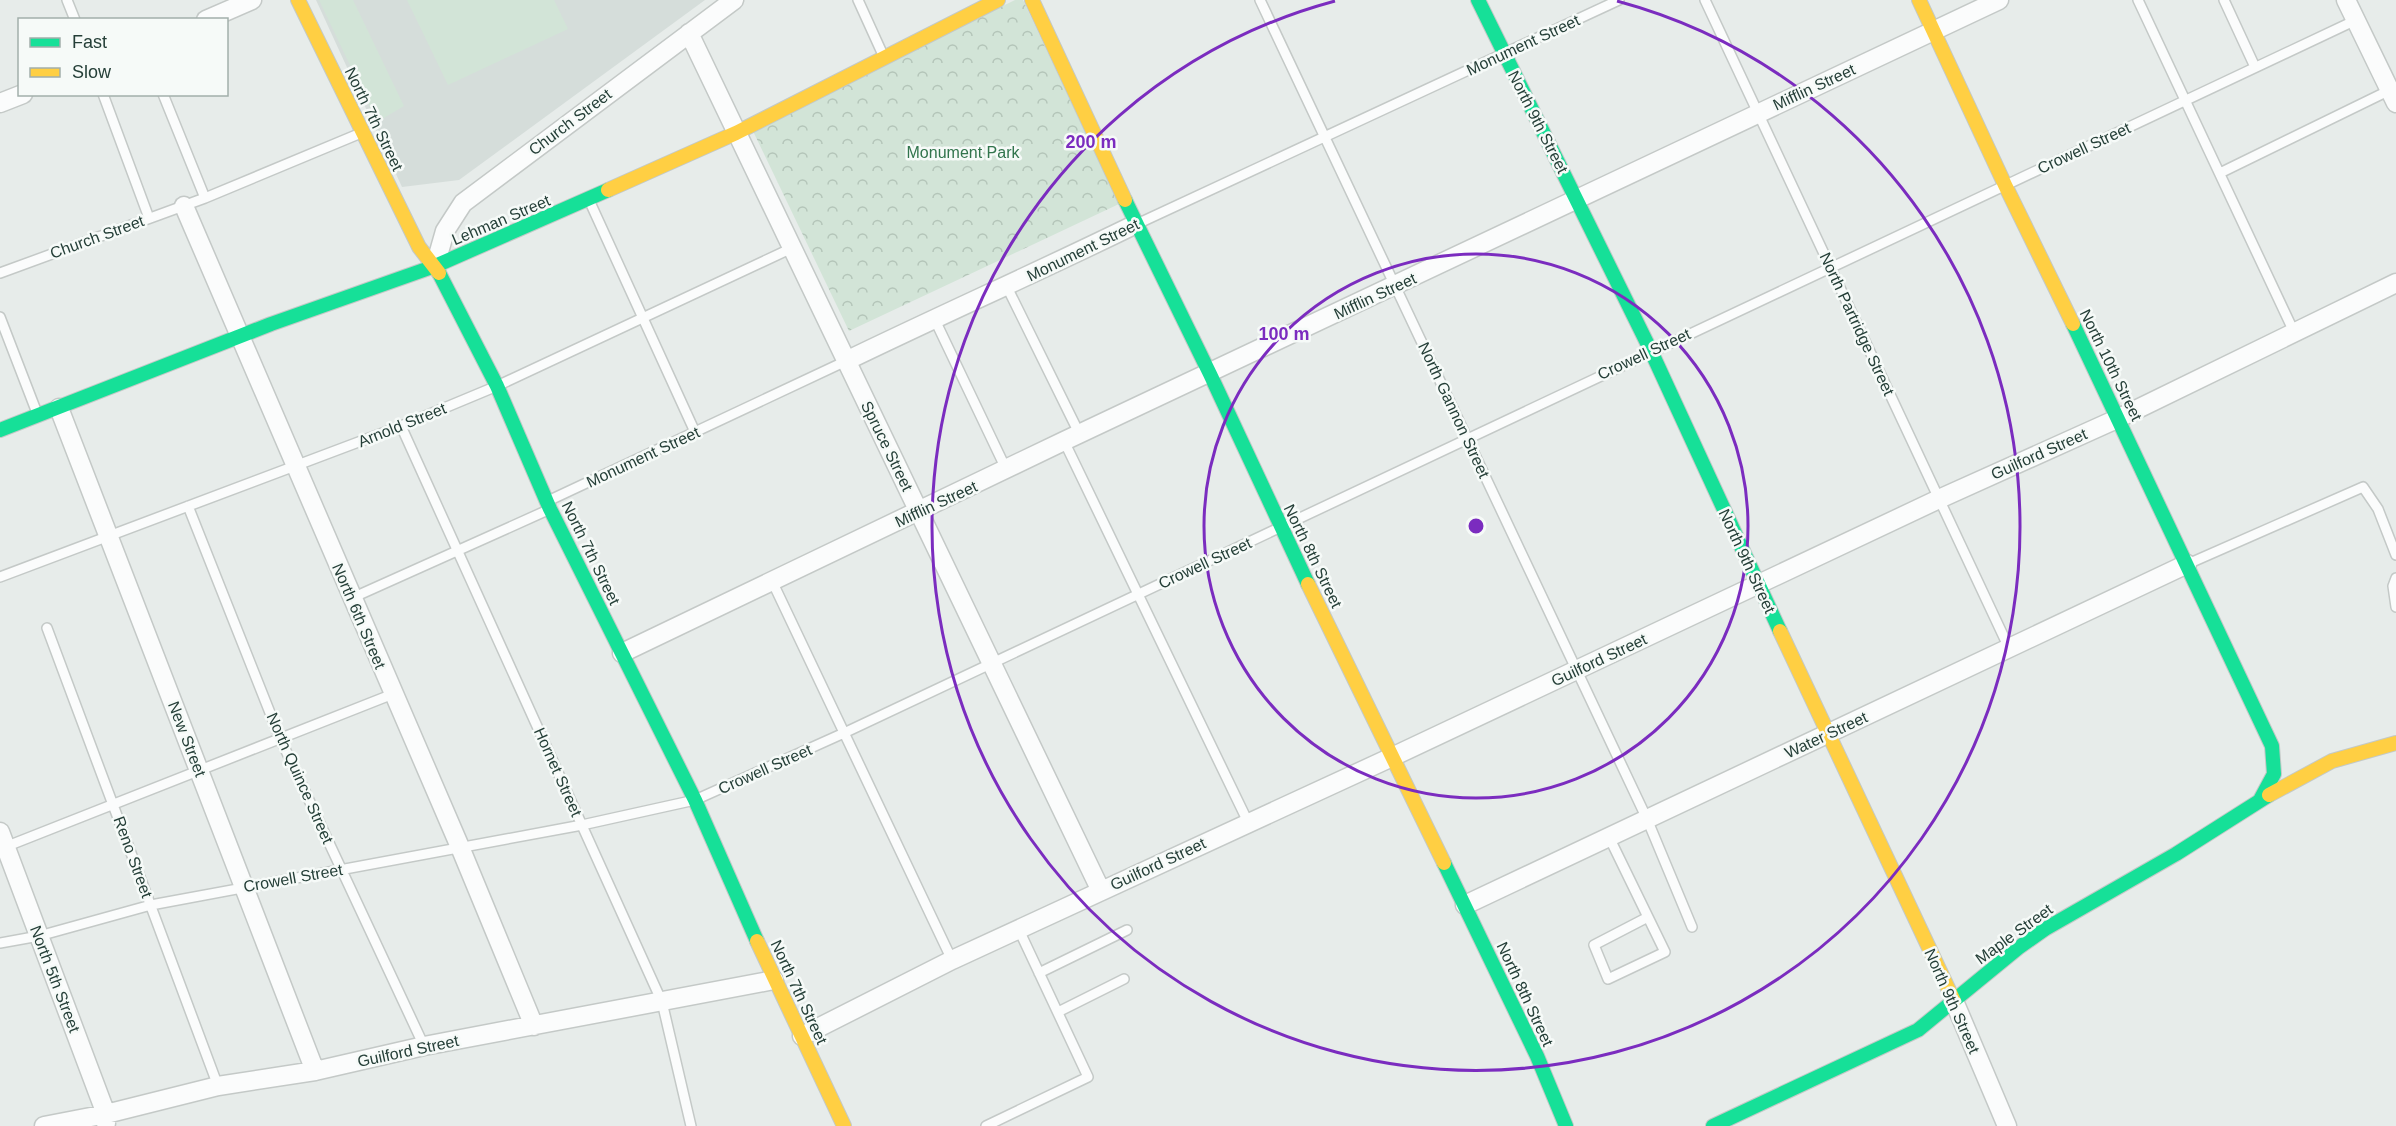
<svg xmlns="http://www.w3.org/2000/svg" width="2396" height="1126" viewBox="0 0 2396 1126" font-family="Arial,sans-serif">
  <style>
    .built { fill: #d5ddda }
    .forest { fill: url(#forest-crowns) }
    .pitch { fill: #d2e4d7 }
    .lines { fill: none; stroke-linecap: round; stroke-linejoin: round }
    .lane-casing { stroke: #c4c9c7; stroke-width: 12 }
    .street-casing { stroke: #c4c9c7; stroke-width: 21 }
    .fast-casing { stroke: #c3c9c7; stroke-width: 16 }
    .slow-casing { stroke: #c3c9c7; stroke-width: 16 }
    .lane { stroke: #fbfcfc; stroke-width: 9 }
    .street { stroke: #fbfcfc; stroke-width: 18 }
    .fast { stroke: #16e098; stroke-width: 14 }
    .slow { stroke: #ffcf43; stroke-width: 14 }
    .ring { fill: none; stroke: #7b2cbf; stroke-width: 3 }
    .labels { text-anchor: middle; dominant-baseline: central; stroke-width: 5; stroke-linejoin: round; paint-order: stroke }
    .street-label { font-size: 16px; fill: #253f38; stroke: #f6faf8 }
    .park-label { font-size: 16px; fill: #31744c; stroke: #f6faf8 }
    .centre { fill: #7b2cbf; stroke: #f6faf8; stroke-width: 3 }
    .ring-label { font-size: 18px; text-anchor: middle; font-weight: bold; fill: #7b2cbf; stroke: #f6faf8; stroke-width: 5; stroke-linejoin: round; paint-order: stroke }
  </style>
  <defs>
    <pattern id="forest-crowns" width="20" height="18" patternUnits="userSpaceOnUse" patternTransform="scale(1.5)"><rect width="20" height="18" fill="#d2e4d7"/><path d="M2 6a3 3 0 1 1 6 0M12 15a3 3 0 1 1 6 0" fill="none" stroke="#b4c5b9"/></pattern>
  </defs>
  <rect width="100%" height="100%" fill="#e7ecea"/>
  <!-- built -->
  <path class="built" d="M316,0H705L459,180L402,187Z"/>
  <!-- forest -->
  <path class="forest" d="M1015,0H1023L1119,204L849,331L752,129Z"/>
  <!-- pitch -->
  <path class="pitch" d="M319,0H353L404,106L377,122Z
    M407,0H554L568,29L448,85Z"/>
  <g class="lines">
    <defs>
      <path id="lane" d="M67,0L75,20
        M858,0L883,55
        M1260,0L1647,819L1692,927
        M1705,0L2009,648
        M2138,0L2294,332
        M2224,0L2255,67
        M103,94L149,218
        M163,94L205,198
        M2220,173L2390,90
        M589,200L695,432
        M1137,224L1619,0
        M0,273L205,198L361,133
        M1007,287L1080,435
        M0,317L37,413
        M934,318L1007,471
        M401,426L662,1002L691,1126
        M1064,441L1248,822
        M550,500L846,361
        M188,506L280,738L424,1046
        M2190,563L2363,487L2378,509L2396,555
        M0,577L401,426L497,386L792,248
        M2396,578L2393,586L2396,607
        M772,581L952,960
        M352,598L548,510
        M47,628L218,1086
        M1609,837L1665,952L1608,979L1594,945L1648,917
        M5,847L393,694
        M0,943L39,936L151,905L582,825L695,800L844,733L2356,20
        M1039,973L1127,930
        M1058,1012L1124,979
        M986,1126L1088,1077L1019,930"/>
      <path id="street" d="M2346,0L2396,103
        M206,20L252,0
        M689,33L1101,891
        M0,103L23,94
        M184,206L460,847L534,1026
        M435,266L445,231L463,203L734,0
        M846,361C943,314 1040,271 1136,224
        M59,408L315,1071
        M622,653L1064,441L1999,0
        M0,832L106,1114V1123
        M1465,905L2187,564
        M1954,1001L2007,1126
        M802,1036L952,960L1392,757L1939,499L2119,418L2396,283
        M44,1126L106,1114L218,1086L315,1071L424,1046L774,980"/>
      <path id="fast" d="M1478,0L1651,351L1780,631
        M1125,200L1210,374L1308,584
        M439,273L497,386L550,509L695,800L757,941
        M2073,324L2272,746L2274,774L2260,800
        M0,430L271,324L435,266L608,190
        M1444,863L1537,1056L1566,1126
        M1713,1126L1918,1030L2018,948L2045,929L2176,854L2269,795"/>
      <path id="slow" d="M298,0L419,247L439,273
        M1032,0L1125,200
        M1919,0L2005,185L2073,324
        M608,190L736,133L998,0
        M1308,584L1444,863
        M1780,631L1954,1001
        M2269,795L2332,761L2396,743
        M757,941L844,1126"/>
    </defs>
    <!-- lane casing -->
    <use href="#lane" class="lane-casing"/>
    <!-- street casing -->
    <use href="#street" class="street-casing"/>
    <!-- fast casing -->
    <use href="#fast" class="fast-casing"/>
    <!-- slow casing -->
    <use href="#slow" class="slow-casing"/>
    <!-- lane -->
    <use href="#lane" class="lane"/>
    <!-- street -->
    <use href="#street" class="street"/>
    <!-- fast -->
    <use href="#fast" class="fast"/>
    <!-- slow -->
    <use href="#slow" class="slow"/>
  </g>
  <!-- distance rings -->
  <g class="ring">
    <circle cx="1476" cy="526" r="272"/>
    <path d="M1617 1A544 544 0 1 1 1335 1"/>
  </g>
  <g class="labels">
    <!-- street labels -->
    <g class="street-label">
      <text transform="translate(1523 45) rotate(-25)">Monument Street</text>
      <text transform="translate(1814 87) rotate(-25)">Mifflin Street</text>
      <text transform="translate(374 119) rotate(64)">North 7th Street</text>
      <text transform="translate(570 122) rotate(-37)">Church Street</text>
      <text transform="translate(1538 122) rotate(63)">North 9th Street</text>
      <text transform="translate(2084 148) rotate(-25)">Crowell Street</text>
      <text transform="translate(501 220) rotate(-23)">Lehman Street</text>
      <text transform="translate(97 237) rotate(-20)">Church Street</text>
      <text transform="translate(1083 250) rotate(-26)">Monument Street</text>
      <text transform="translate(1375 296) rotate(-25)">Mifflin Street</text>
      <text transform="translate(1857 324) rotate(65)">North Partridge Street</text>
      <text transform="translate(1644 354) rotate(-25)">Crowell Street</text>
      <text transform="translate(2111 365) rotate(64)">North 10th Street</text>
      <text transform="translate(1454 410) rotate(65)">North Gannon Street</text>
      <text transform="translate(402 425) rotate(-22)">Arnold Street</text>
      <text transform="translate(887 446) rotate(64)">Spruce Street</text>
      <text transform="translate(2039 454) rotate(-24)">Guilford Street</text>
      <text transform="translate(643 457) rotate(-25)">Monument Street</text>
      <text transform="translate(936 504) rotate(-25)">Mifflin Street</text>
      <text transform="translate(591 553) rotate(64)">North 7th Street</text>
      <text transform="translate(1313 556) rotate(64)">North 8th Street</text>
      <text transform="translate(1747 561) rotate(65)">North 9th Street</text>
      <text transform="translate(1205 563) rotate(-25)">Crowell Street</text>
      <text transform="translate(359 616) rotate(67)">North 6th Street</text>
      <text transform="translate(1599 660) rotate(-25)">Guilford Street</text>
      <text transform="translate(1826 735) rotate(-25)">Water Street</text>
      <text transform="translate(187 739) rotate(69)">New Street</text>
      <text transform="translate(765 769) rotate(-24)">Crowell Street</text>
      <text transform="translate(558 772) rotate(66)">Hornet Street</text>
      <text transform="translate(300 778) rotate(66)">North Quince Street</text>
      <text transform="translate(133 857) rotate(70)">Reno Street</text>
      <text transform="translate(1158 864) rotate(-25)">Guilford Street</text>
      <text transform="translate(293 878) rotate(-10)">Crowell Street</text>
      <text transform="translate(2014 934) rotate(-36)">Maple Street</text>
      <text transform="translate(55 979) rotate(69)">North 5th Street</text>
      <text transform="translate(799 992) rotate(65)">North 7th Street</text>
      <text transform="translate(1525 994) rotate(65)">North 8th Street</text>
      <text transform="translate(1952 1001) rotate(66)">North 9th Street</text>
      <text transform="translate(408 1051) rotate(-12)">Guilford Street</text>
    </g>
    <!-- park labels -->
    <g class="park-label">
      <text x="963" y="152">Monument Park</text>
    </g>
  </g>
  <circle cx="1476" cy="526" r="9" class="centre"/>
  <g class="ring-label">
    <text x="1091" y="148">200 m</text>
    <text x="1284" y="340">100 m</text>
  </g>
  <!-- legend -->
  <rect x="18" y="18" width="210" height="78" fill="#f6faf8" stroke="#a2afab" stroke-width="1.5"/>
  <rect x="30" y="38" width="30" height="9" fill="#16e098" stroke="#a2afab" stroke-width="1.5"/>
  <text x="72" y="48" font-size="18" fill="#253f38">Fast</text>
  <rect x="30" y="68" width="30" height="9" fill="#ffcf43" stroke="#a2afab" stroke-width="1.5"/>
  <text x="72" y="78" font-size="18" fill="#253f38">Slow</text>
</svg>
